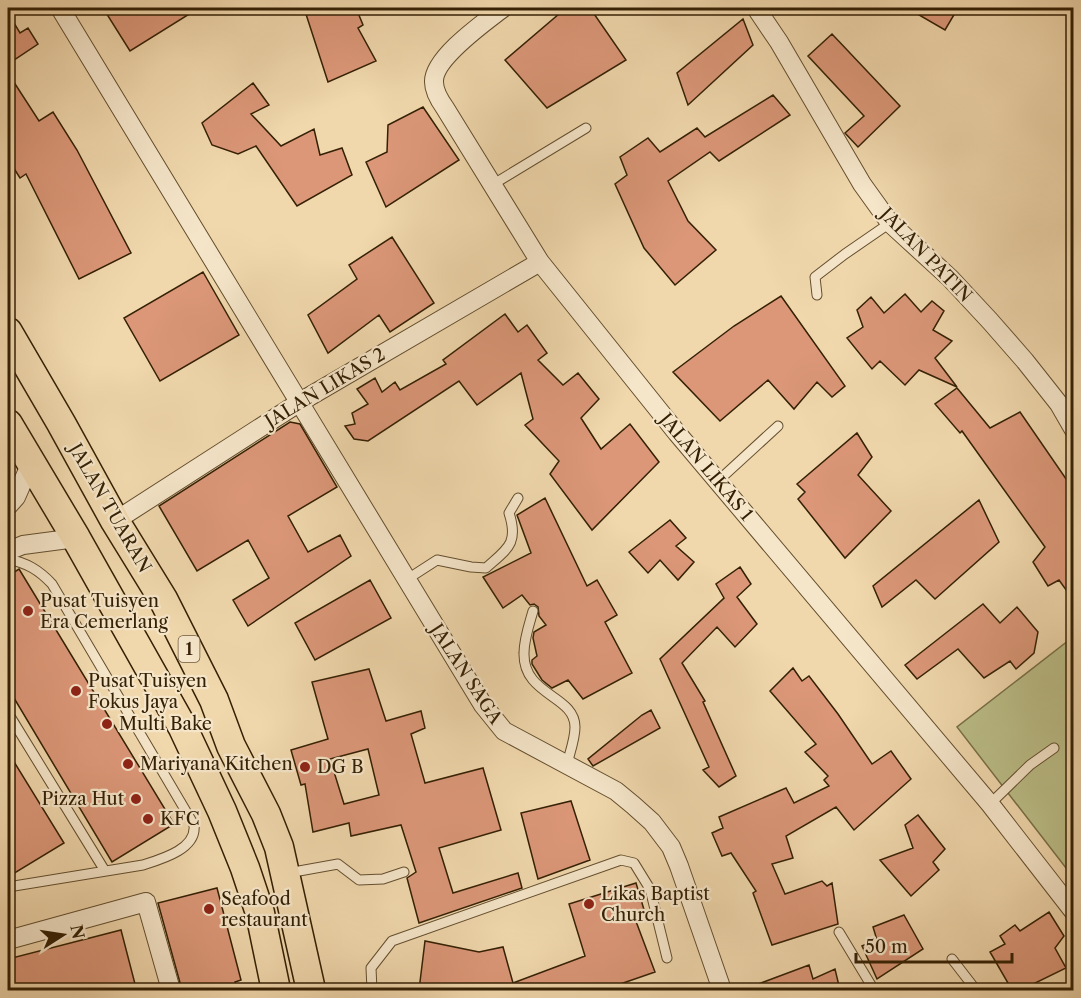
<svg xmlns="http://www.w3.org/2000/svg" width="1081" height="998" viewBox="0 0 1081 998" font-family="'Libre Caslon Text',serif">
  <style>
    .green { fill: #bbbe88; stroke: #786f46; stroke-width: 1.5 }
    .building { fill: #db9778; stroke: #342004; stroke-width: 1.5; fill-rule: evenodd }
    .lines { fill: none; stroke-linecap: round; stroke-linejoin: round }
    .lane-casing { stroke: #634e2e; stroke-width: 11 }
    .street-casing { stroke: #634e2e; stroke-width: 20 }
    .primary-casing { stroke: #342004; stroke-width: 31 }
    .lane { stroke: #f5e5c9; stroke-width: 9 }
    .street { stroke: #f5e5c9; stroke-width: 18 }
    .primary { stroke: #f0d7ac; stroke-width: 28 }
    .poi-dot { fill: #8f2418; stroke: #f5e5c9; stroke-width: 2 }
    .labels { text-anchor: middle; dominant-baseline: central; stroke-width: 4.5; stroke-linejoin: round; paint-order: stroke }
    .shield { fill: #f5e5c9; stroke: #6e5b3f; stroke-width: 1.5 }
    .shield-label { font-size: 16px; font-weight: bold; fill: #342004 }
    .street-label { font-size: 18px; fill: #342004; stroke: #f5e5c9 }
    .poi-label { font-size: 18px; fill: #342004; stroke: #f5e5c9; text-anchor: start }
  </style>
  <rect width="100%" height="100%" fill="#f0d7ac"/>
  <filter id="stains"><feTurbulence type="fractalNoise" baseFrequency=".00333" numOctaves="4"/><feColorMatrix values="0 0 0 0 .2 0 0 0 0 .09 0 0 0 0 .02 0 0 0 .5 -.17"/></filter>
  <radialGradient id="worn" r=".72"><stop offset=".6" stop-color="#630" stop-opacity="0"/><stop offset="1" stop-color="#630" stop-opacity=".3"/></radialGradient>
  <!-- green -->
  <path class="green" d="M1073,637V863L1066,868L957,727Z"/>
  <!-- building -->
  <path class="building" d="M103,8H199L130,51Z
    M304,8H356L363,25L358,28L376,61L328,82Z
    M566,8H590L626,60L547,108L505,60Z
    M907,8H958L945,30Z
    M8,13L20,33L28,28L38,44L8,64Z
    M743,19L753,45L688,105L677,73Z
    M832,34L900,106L858,147L845,133L864,116L808,56Z
    M8,73L39,121L53,112L77,150L131,253L79,279L26,174L20,178L8,159Z
    M253,83L269,105L251,114L281,146L314,129L320,155L342,148L352,175L297,206L256,146L238,154L212,145L202,123Z
    M773,95L790,115L719,161L710,152L668,181L688,221L716,250L675,285L644,248L615,184L627,175L620,157L648,138L660,152L697,128L705,137Z
    M423,107L459,160L386,207L366,162L387,152L388,125Z
    M392,237L434,303L390,332L379,315L328,353L308,315L357,279L349,265Z
    M203,272L239,335L160,381L124,318Z
    M905,294L921,312L932,301L944,311L933,330L952,341L935,358L957,387L919,370L905,385L880,361L872,369L847,338L863,327L857,310L871,297L884,313Z
    M781,296L845,386L832,397L817,382L794,409L768,380L720,421L673,372L734,326Z
    M505,314L518,332L527,325L547,353L538,360L563,385L578,373L599,399L581,418L601,449L630,424L659,462L592,530L550,474L559,461L525,425L533,419L521,373L477,405L459,381L368,441L354,439L345,426L355,424L352,413L368,404L357,389L375,378L382,392L395,382L400,390L446,364L443,360Z
    M957,388L990,428L1020,412L1073,489L1074,601L1059,580L1048,586L1033,562L1045,547L962,431L960,433L935,404Z
    M290,422L300,424L337,487L288,516L308,552L340,535L351,556L248,626L233,600L269,578L248,540L197,571L159,506Z
    M857,433L872,457L858,475L891,511L845,558L798,499L805,492L797,484Z
    M545,498L587,586L597,580L617,615L605,622L632,673L583,699L568,680L552,688L542,680L532,664V660L537,656L533,638L534,632L546,625L539,616L538,607L534,604L530,605L522,595L503,608L483,577L531,553L517,515Z
    M979,500L999,542L935,599L916,580L882,607L873,586Z
    M670,520L686,538L676,546L694,562L678,580L660,560L648,573L629,552Z
    M740,567L751,584L737,597L757,624L735,647L717,627L682,663L705,701L703,702L736,776L719,787L703,770L709,767L660,659L724,598L716,584Z
    M19,569L174,824L112,862L8,688V576Z
    M370,580L391,618L315,660L295,623Z
    M983,604L1000,623L1017,607L1038,632L1034,653L1016,669L1010,661L984,678L958,649L917,679L905,665Z
    M793,668L802,681L809,676L838,714L872,764L891,751L911,779L854,830L836,807L786,836L793,858L772,864L785,894L822,881L827,886L832,883L838,924L772,945L753,893L756,891L731,853L722,856L712,833L723,828L719,817L786,788L794,803L829,786L824,780L828,776L805,752L816,744L770,691Z
    M369,669L386,721L421,711L425,728L411,734L425,783L483,768L501,830L439,848L453,893L518,873L522,888L419,923L407,878L416,872L401,825L351,836L349,823L313,832L305,784L301,785L291,750L328,739L312,682ZM368,749L379,795L344,804L330,759Z
    M651,710L660,728L593,766L588,759L642,715Z
    M8,752L64,843L8,877Z
    M571,801L590,860L538,879L521,813Z
    M918,815L945,849L933,862L939,870L911,896L880,860L913,848L905,825Z
    M636,883L645,913L634,916L655,972L603,990H419L425,941L479,952L503,947L513,983L585,956L569,904Z
    M217,888L241,980L235,982L237,990H182L158,903Z
    M1049,912L1064,936L1055,948L1066,968L1021,990H1012L990,952L1005,944L1000,936L1015,925L1020,931Z
    M904,915L923,949L877,979L862,946L877,940L873,927Z
    M121,930L135,984L109,990H8V959Z
    M809,965L813,979L835,969L840,990H745V989Z"/>
  <g class="lines">
    <defs>
      <path id="lane" d="M492,185L586,128
        M817,295L815,277L845,254L890,223
        M718,481L778,426
        M8,559C27,563 39,570 52,584L194,825C197,849 162,859 143,865L8,887
        M406,580L437,560L471,567L486,568C507,549 519,544 509,513L518,498
        M533,611C529,625 524,639 524,653C523,696 575,695 575,727C575,739 570,752 567,764
        M8,713L105,871
        M990,804L1030,765L1054,748
        M288,873L338,864L359,880L383,879L404,872
        M839,932L874,990
        M952,959L976,990
        M372,990L371,968L392,941L621,860L634,863L650,889L667,958"/>
      <path id="street" d="M60,8L483,705L504,731L616,791L633,805L652,822L671,847L679,866L722,990
        M503,8C485,22 433,58 434,82C434,92 440,101 445,108L540,262L677,433L990,804L1074,912
        M756,8L779,42L862,184L890,223L950,278L990,321L1025,361L1059,404L1074,430
        M8,506L16,497L31,463
        M115,521L300,402L540,262
        M8,551L23,545L76,538
        M8,940L146,902L171,990"/>
      <path id="primary" d="M8,332L61,423L115,521L163,599L214,700L231,746L266,814L279,847L311,990
        M8,424L76,538L183,728L222,811L245,868L260,913L276,990"/>
    </defs>
    <!-- lane casing -->
    <use href="#lane" class="lane-casing"/>
    <!-- street casing -->
    <use href="#street" class="street-casing"/>
    <!-- primary casing -->
    <use href="#primary" class="primary-casing"/>
    <!-- lane -->
    <use href="#lane" class="lane"/>
    <!-- street -->
    <use href="#street" class="street"/>
    <!-- primary -->
    <use href="#primary" class="primary"/>
  </g>
  <!-- markers -->
  <g class="poi-dot">
    <circle cx="28" cy="611" r="6"/>
    <circle cx="76" cy="691" r="6"/>
    <circle cx="107" cy="724" r="6"/>
    <circle cx="128" cy="764" r="6"/>
    <circle cx="305" cy="767" r="6"/>
    <circle cx="136" cy="799" r="6"/>
    <circle cx="148" cy="819" r="6"/>
    <circle cx="589" cy="904" r="6"/>
    <circle cx="209" cy="909" r="6"/>
  </g>
  <g class="labels">
    <!-- shield labels -->
    <rect class="shield" x="178.5" y="636" width="21" height="26" rx="4.5"/>
    <g class="shield-label">
      <text x="189" y="649">1</text>
    </g>
    <!-- street labels -->
    <g class="street-label">
      <text transform="translate(926 255) rotate(46)">JALAN PATIN</text>
      <text transform="translate(325 388) rotate(-31)">JALAN LIKAS 2</text>
      <text transform="translate(706 467) rotate(50)">JALAN LIKAS 1</text>
      <text transform="translate(110 508) rotate(60)">JALAN TUARAN</text>
      <text transform="translate(466 674) rotate(57)">JALAN SAGA</text>
    </g>
    <!-- poi labels -->
    <g class="poi-label">
      <text x="40" y="601">Pusat Tuisyen<tspan x="40" dy="21">Era Cemerlang</tspan></text>
      <text x="88" y="681">Pusat Tuisyen<tspan x="88" dy="21">Fokus Jaya</tspan></text>
      <text x="119" y="724">Multi Bake</text>
      <text x="140" y="764">Mariyana Kitchen</text>
      <text x="317" y="767">DG B</text>
      <text x="124" y="799" text-anchor="end">Pizza Hut</text>
      <text x="160" y="819">KFC</text>
      <text x="601" y="894">Likas Baptist<tspan x="601" dy="21">Church</tspan></text>
      <text x="221" y="899">Seafood<tspan x="221" dy="21">restaurant</tspan></text>
    </g>
  </g>
  <!-- margin -->
  <rect width="1081" height="998" fill="none" stroke="#f0d7ac" stroke-width="30"/>
  <rect x="9" y="9" width="1063" height="980" fill="none" stroke="#342004" stroke-width="3"/>
  <rect x="15" y="15" width="1051" height="968" fill="none" stroke="#342004" stroke-width="1.5"/>
  <!-- north arrow -->
  <g transform="translate(63 935) rotate(78)" stroke="#f5e5c9" stroke-width="4.5" paint-order="stroke">
  <path d="M0-4.5L10 22L0 15L-10 22Z" fill="#342004"/>
  <text y="-9" font-size="16" font-weight="bold" text-anchor="middle" fill="#342004">N</text>
  </g>
  <!-- scale -->
  <path d="M856 953v9h156v-9" fill="none" stroke="#342004" stroke-width="3"/>
  <text x="865" y="953" font-size="18" fill="#342004" stroke="#f5e5c9" stroke-width="4.5" paint-order="stroke">50 m</text>
  <rect width="100%" height="100%" filter="url(#stains)"/>
  <rect width="100%" height="100%" fill="url(#worn)"/>
</svg>
